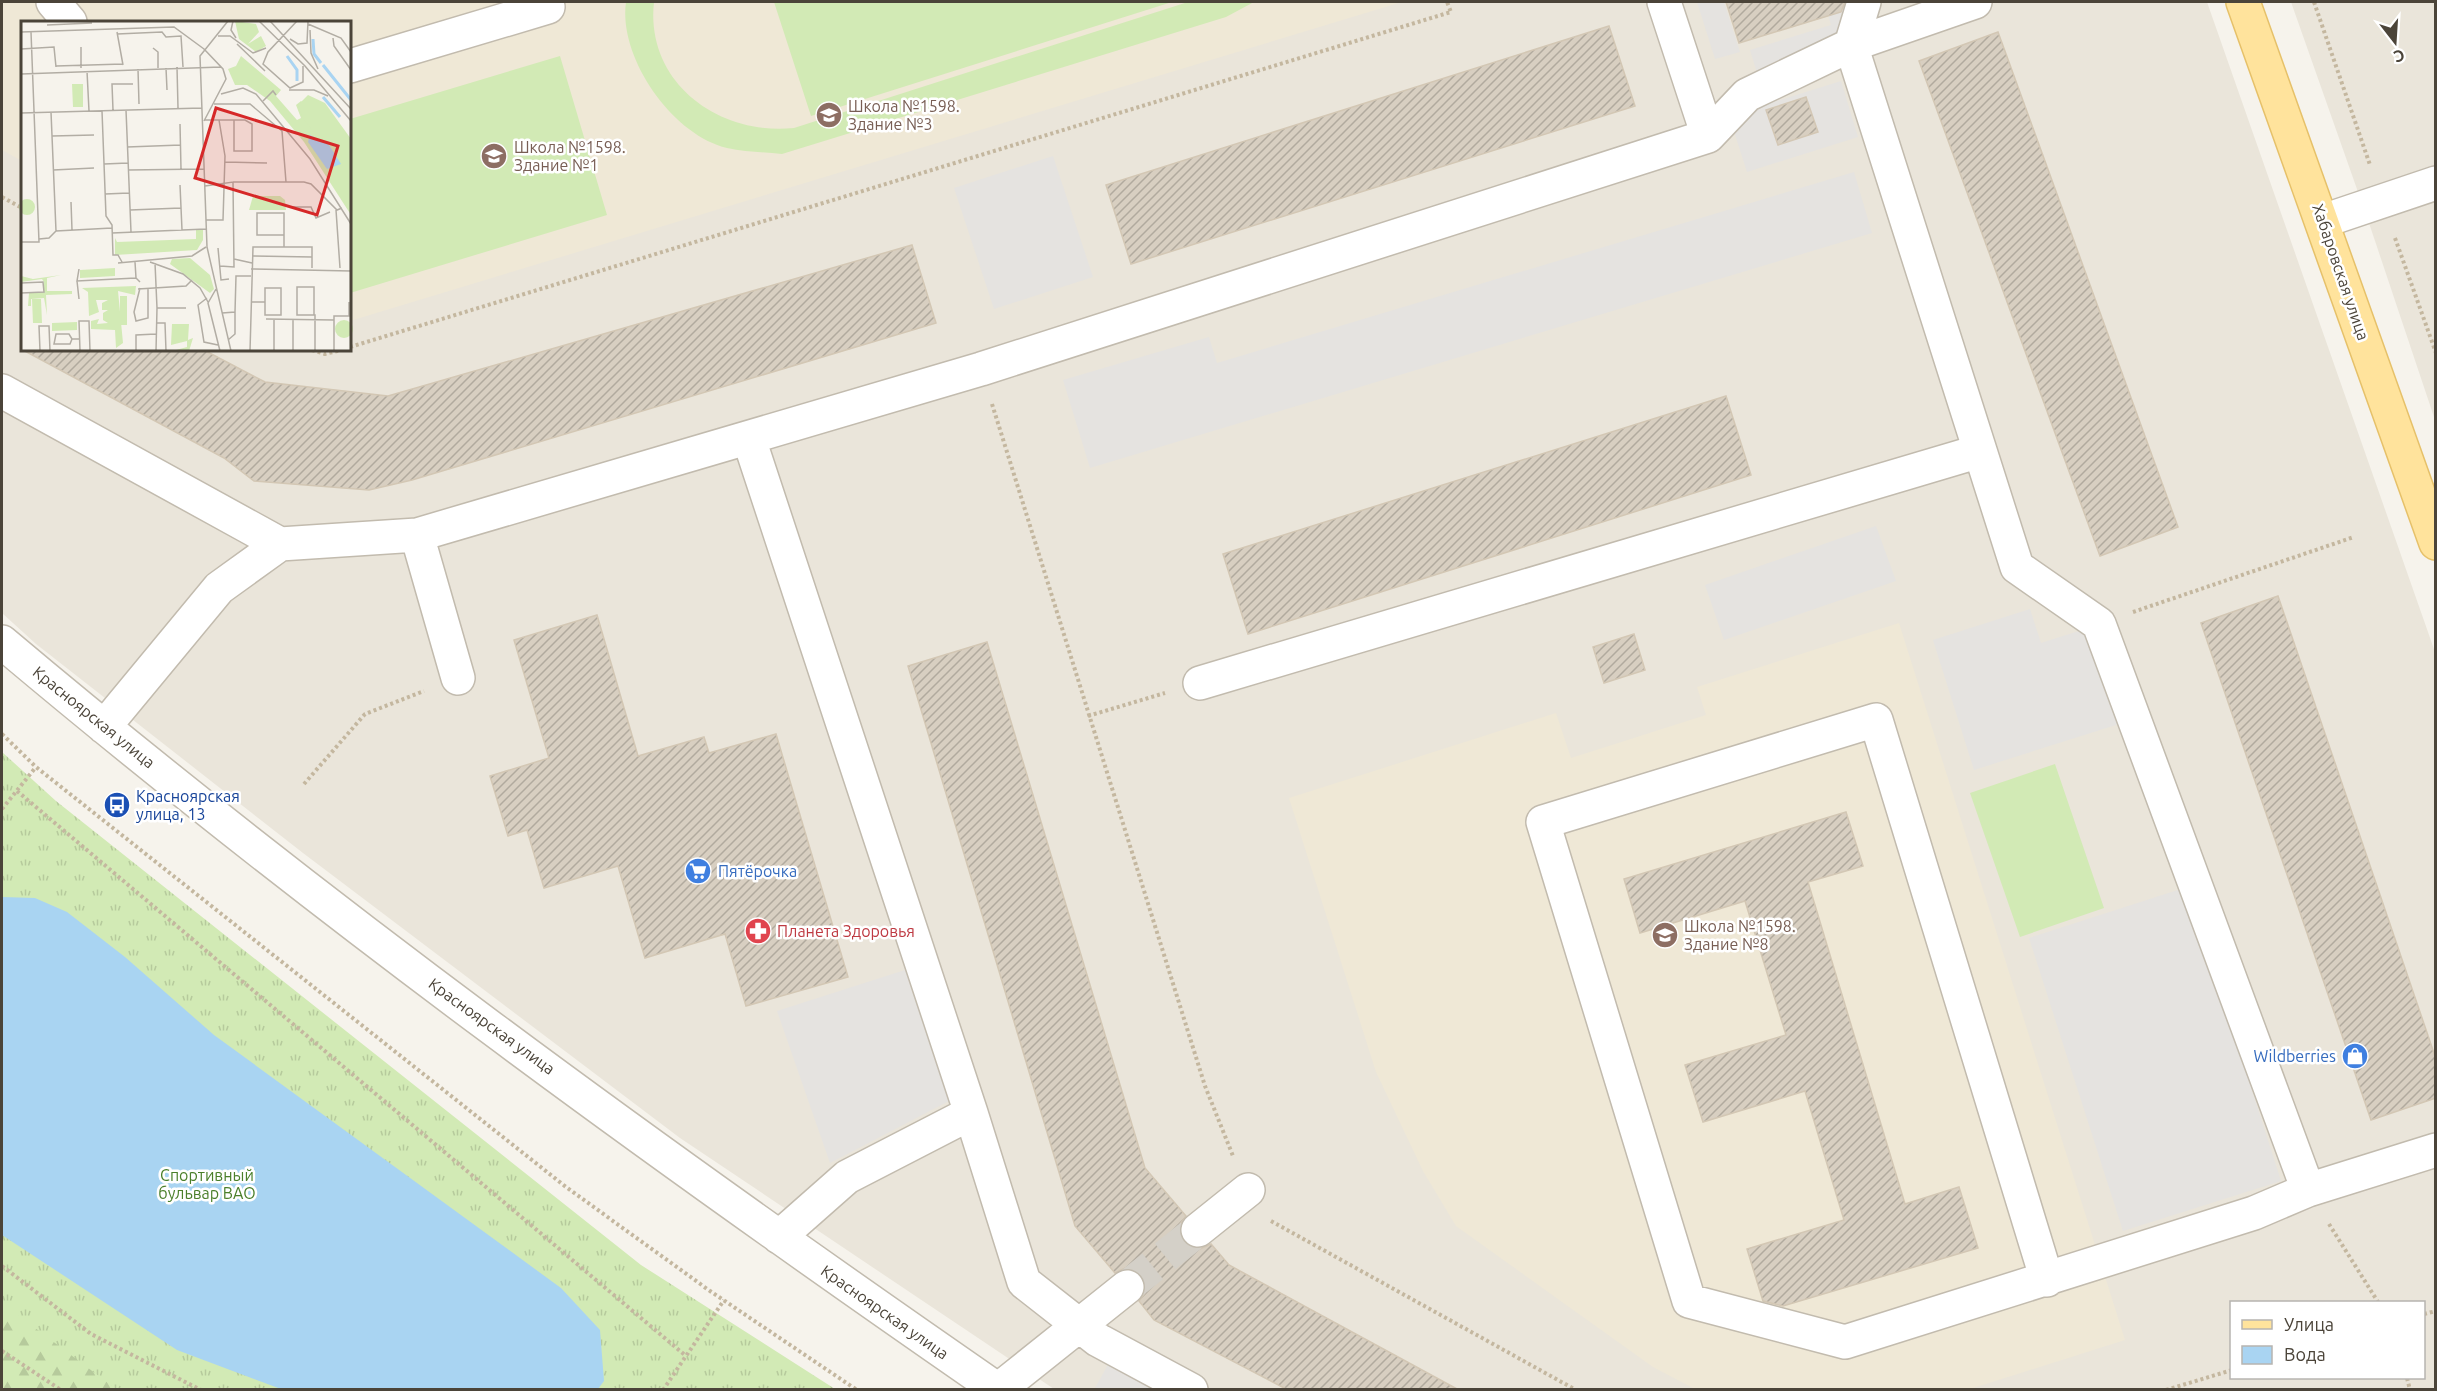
<svg xmlns="http://www.w3.org/2000/svg" width="2437" height="1391" viewBox="0 0 2437 1391" font-family="Ubuntu,sans-serif">
  <style>
    .residential { fill: #eae5da; fill-rule: evenodd }
    .education { fill: #efe8d6 }
    .grass { fill: url(#grass-tufts) }
    .forest { fill: url(#forest-firs) }
    .pitch { fill: #d2eab5 }
    .parking { fill: #e5e3e0 }
    .water { fill: #a9d4f2 }
    .building { fill: url(#building-hatch); stroke: #d3c7b4; stroke-width: 1.5 }
    .lines { fill: none; stroke-linecap: round; stroke-linejoin: round }
    .minor-tunnel { stroke: #d4d0c8; stroke-width: 33; stroke-dasharray: 33 16; stroke-linecap: butt }
    .minor-casing { stroke: #c2bbae; stroke-width: 36 }
    .major-casing { stroke: #e6c16a; stroke-width: 36 }
    .path { stroke: #c4b79f; stroke-width: 4; stroke-dasharray: 3 3; stroke-linecap: butt }
    .minor { stroke: #fff; stroke-width: 33 }
    .major { stroke: #ffe39c; stroke-width: 33 }
    .labels { text-anchor: middle; dominant-baseline: central; stroke-width: 5; stroke-linejoin: round; paint-order: stroke }
    .education-label { font-size: 16px; fill: #785e54; stroke: #fff; text-anchor: start }
    .street-label { font-size: 16px; fill: #4b4439; stroke: #fff }
    .transit-label { font-size: 16px; fill: #164399; stroke: #fff; text-anchor: start }
    .shop-label { font-size: 16px; fill: #366cbe; stroke: #fff; text-anchor: start }
    .health-label { font-size: 16px; fill: #be3a42; stroke: #fff; text-anchor: start }
    .park-label { font-size: 16px; fill: #4a7f2a; stroke: #fff }
    .inset-river { fill: none; stroke: #a9d4f2; stroke-width: 3 }
    .inset-road { fill: none; stroke: #b2ada4; stroke-width: 1.5 }
    .view { fill: #d62828; fill-opacity: 0.15; stroke: #d62828; stroke-width: 3 }
    .inset-edge { fill: none; stroke: #4b4439; stroke-width: 3 }
  </style>
  <defs>
    <pattern id="grass-tufts" width="24" height="20" patternUnits="userSpaceOnUse" patternTransform="scale(1.5)"><rect width="24" height="20" fill="#d2eab5"/><path d="M3 7l-1-3M5 7V3M7 7l1-3M15 17l-1-3M17 17v-4M19 17l1-3" fill="none" stroke="#b6ca9c"/></pattern>
    <pattern id="forest-firs" width="22" height="20" patternUnits="userSpaceOnUse" patternTransform="scale(1.5)"><rect width="22" height="20" fill="#d2eab5"/><path d="M5 1l3.5 6h-7zM16 11l3.5 6h-7z" fill="#b6ca9c"/></pattern>
    <pattern id="building-hatch" width="6" height="6" patternUnits="userSpaceOnUse" patternTransform="scale(1.5)"><rect width="6" height="6" fill="#d8cfc1"/><path d="M-1 1l2-2M0 6l6-6M5 7l2-2" fill="none" stroke="#b1aa9e"/></pattern>
  </defs>
  <rect width="100%" height="100%" fill="#f6f3ec"/>
  <!-- residential -->
  <path class="residential" d="M2,2H2207L2435,652V1389H1054L680,1138L303,853L36,644L2,613ZM22,22H350V350H22ZM2232,1302H2424V1378H2232Z
    M2291,2H2435V420L2370,226Z"/>
  <!-- education -->
  <path class="education" d="M2,2H1402L350,321V22H22V161L2,150Z
    M1899,623L2125,1340L1970,1389H1695L1653,1367L1456,1226L1423,1171L1376,1072L1289,798L1556,713L1571,758L1706,715L1697,687Z"/>
  <!-- grass -->
  <path class="grass" d="M2,752L56,801L641,1265L835,1389L2,1390Z"/>
  <!-- forest -->
  <path class="forest" d="M2,1303L116,1389H2Z"/>
  <!-- pitch -->
  <path class="pitch" d="M626,2H654C645,82 718,136 794,128L1188,2H1254L1226,17L782,154C764,152 745,152 727,148C672,135 618,57 626,2Z
    M774,2H1172L811,116Z
    M560,56L607,215L350,293V119Z
    M2055,764L2104,908L2020,937L1970,793Z"/>
  <!-- parking -->
  <path class="parking" d="M1697,2H1724L1740,52L1715,59Z
    M1824,2H1857L1868,38L1757,73L1750,50L1831,25Z
    M1841,81L1858,137L1747,172L1729,116Z
    M1053,156L1093,277L994,309L954,188Z
    M1854,172L1872,233L1090,468L1063,380L1209,337L1217,363Z
    M1876,526L1896,581L1724,640L1705,585Z
    M2030,609L2041,643L2088,628L2119,724L1974,770L1933,640Z
    M2187,887L2281,1181L2123,1231L2029,938Z
    M905,970L949,1101L830,1163L777,1011Z
    M1111,1359L1167,1390H1094Z"/>
  <!-- water -->
  <path class="water" d="M2,897L35,898L67,912L125,957L214,1035L561,1288L600,1330L604,1381L598,1389H281L177,1350L2,1235Z"/>
  <!-- building -->
  <path class="building" d="M1726,2H1845L1841,12L1739,43Z
    M1609,26L1635,106L1131,264L1106,185Z
    M1998,32L2178,527L2100,556L1919,61Z
    M1806,97L1818,132L1778,145L1766,110Z
    M912,245L936,323L412,480L369,490L254,481L224,458L23,350H204L265,382L388,396Z
    M1726,396L1751,475L1248,634L1223,554Z
    M2278,596L2436,1059V1098L2371,1120L2201,623Z
    M597,615L638,756L704,737L709,753L776,734L848,977L746,1006L725,934L645,958L618,866L544,888L527,830L508,836L490,776L549,758L514,640Z
    M1634,634L1645,670L1604,683L1593,647Z
    M987,642L1145,1168L1186,1216L1180,1224L1179,1232L1183,1241L1191,1247L1200,1249L1211,1244L1229,1265L1457,1389H1286L1154,1320L1139,1301L1145,1293L1146,1285L1141,1275L1134,1270L1125,1268L1115,1273L1075,1226L908,666Z
    M1846,812L1863,866L1808,882L1905,1204L1959,1187L1978,1248L1783,1306L1763,1301L1747,1249L1844,1220L1805,1091L1703,1122L1685,1065L1786,1035L1745,901L1640,933L1624,879Z"/>
  <g class="lines">
    <!-- minor-tunnel -->
    <path class="minor-tunnel" d="M1127,1287L1198,1230"/>
    <defs>
      <path id="minor" d="M53,2L70,22
        M1664,2L1708,136L1747,95L1851,45L1975,2
        M1864,2L1851,45L2017,567L2099,624L2308,1190L2436,1150
        M350,66L548,7
        M2323,221L2436,183
        M2,391L280,544
        M749,439L971,1113L1024,1282L1098,1340L1191,1390
        M417,535L458,678
        M2,642C319,909 657,1154 998,1390L1127,1287
        M1200,683L1980,451
        M104,727L219,588L280,544L417,535L981,369L1708,136
        M1198,1230L1248,1190
        M779,1237L847,1177L971,1113
        M2047,1280L1876,720L1543,822L1689,1301L1845,1342L2254,1213L2308,1190"/>
      <path id="major" d="M2243,2L2436,543"/>
    </defs>
    <!-- minor casing -->
    <use href="#minor" class="minor-casing"/>
    <!-- major casing -->
    <use href="#major" class="major-casing"/>
    <!-- path -->
    <path class="path" d="M2314,2L2370,165
      M2,197L22,208
      M2395,238L2436,353
      M350,347L1451,12L1447,2
      M312,350L325,354L341,350
      M992,404L1205,1086L1233,1156
      M2133,612L2354,537
      M1088,716L1165,693
      M2,734L36,767L566,1187L710,1291L857,1390
      M304,784L365,714L424,691
      M17,791L686,1356
      M2,809L36,767
      M1271,1221L1576,1390
      M2329,1224L2378,1302
      M2,1266L91,1334L201,1390
      M2424,1314L2436,1311
      M2,1351L61,1390
      M2407,1378L2410,1390
      M663,1390L724,1300
      M2166,1390L2232,1370"/>
    <!-- minor -->
    <use href="#minor" class="minor"/>
    <!-- major -->
    <use href="#major" class="major"/>
  </g>
  <!-- icons -->
  <defs>
    <symbol id="school-disc" viewBox="-11 -11 22 22"><circle r="9.5" fill="#8d6e63" stroke="#fff"/><path d="M0-5L7-2L0 1L-7-2ZM-4 1L0 2.5L4 1V4Q0 6-4 4Z" fill="#fff"/></symbol>
    <symbol id="bus-disc" viewBox="-11 -11 22 22"><circle r="9.5" fill="#1a4fb4" stroke="#fff"/><path d="M-5-6H5V4H4V6H2V4H-2V6H-4V4H-5ZM-3.5-4V0h7V-4ZM-3.5 1.2v1.5H-2V1.2ZM2 1.2v1.5H3.5V1.2Z" fill="#fff"/></symbol>
    <symbol id="supermarket-disc" viewBox="-11 -11 22 22"><circle r="9.5" fill="#3f7fe0" stroke="#fff"/><path d="M-6-5.5h2.5l.6 2H6L4.5 2H-2.5L-4.4-4H-6ZM-1.5 3.2a1.3 1.3 0 1 0 .1 0ZM3 3.2a1.3 1.3 0 1 0 .1 0Z" fill="#fff"/></symbol>
    <symbol id="pharmacy-disc" viewBox="-11 -11 22 22"><circle r="9.5" fill="#e0444e" stroke="#fff"/><path d="M-2-6h4v4h4v4h-4v4h-4v-4h-4v-4h4Z" fill="#fff"/></symbol>
    <symbol id="shop-disc" viewBox="-11 -11 22 22"><circle r="9.5" fill="#3f7fe0" stroke="#fff"/><path d="M-5-2.5h2.3a2.7 3.5 0 0 1 5.4 0H5L5.5 6h-11ZM-1.5-2.5h3a1.5 2.3 0 0 0-3 0Z" fill="#fff"/></symbol>
  </defs>
  <g fill-rule="evenodd">
    <use href="#school-disc" x="814" y="100" width="30" height="30"/>
    <use href="#school-disc" x="479" y="141" width="30" height="30"/>
    <use href="#bus-disc" x="102" y="790" width="30" height="30"/>
    <use href="#supermarket-disc" x="683" y="856" width="30" height="30"/>
    <use href="#pharmacy-disc" x="743" y="916" width="30" height="30"/>
    <use href="#school-disc" x="1650" y="920" width="30" height="30"/>
    <use href="#shop-disc" x="2340" y="1041" width="30" height="30"/>
  </g>
  <g class="labels">
    <!-- education labels -->
    <g class="education-label">
      <text x="848" y="106">Школа №1598.<tspan x="848" dy="18">Здание №3</tspan></text>
      <text x="514" y="147">Школа №1598.<tspan x="514" dy="18">Здание №1</tspan></text>
      <text x="1684" y="926">Школа №1598.<tspan x="1684" dy="18">Здание №8</tspan></text>
    </g>
    <!-- street labels -->
    <g class="street-label">
      <text transform="translate(2341 272) rotate(71)">Хабаровская улица</text>
      <text transform="translate(94 717) rotate(39)">Красноярская улица</text>
      <text transform="translate(492 1026) rotate(36)">Красноярская улица</text>
      <text transform="translate(885 1312) rotate(35)">Красноярская улица</text>
    </g>
    <!-- transit labels -->
    <g class="transit-label">
      <text x="136" y="796">Красноярская<tspan x="136" dy="18">улица, 13</tspan></text>
    </g>
    <!-- shop labels -->
    <g class="shop-label">
      <text x="718" y="871">Пятёрочка</text>
      <text x="2336" y="1056" text-anchor="end">Wildberries</text>
    </g>
    <!-- health labels -->
    <g class="health-label">
      <text x="777" y="931">Планета Здоровья</text>
    </g>
    <!-- park labels -->
    <g class="park-label">
      <text x="207" y="1175">Спортивный<tspan x="207" dy="18">бульвар ВАО</tspan></text>
    </g>
  </g>
  <!-- overview -->
  <g transform="translate(21 21)">
    <rect width="330" height="330" fill="#f6f3ec"/>
    <path d="M214,0L235,3L238,11L227,23L240,15L245,25L235,31L218,18ZM220,35L260,69L255,75L276,99L280,97L275,84L280,80L312,109L330,146V194L283,121L249,80L226,64H214L207,48L215,45ZM169,237L189,254L193,268L189,272L149,243L151,238ZM94,247V255L59,257V249ZM151,303H168L167,319L172,317L168,330L155,329L166,326V320L150,324Z" fill="#d2eab5"/>
    <path d="M287,74L304,82L330,118V166L318,148L322,143L321,136L310,122L292,111L281,95L277,84ZM175,209H182V219L176,229L94,234V217L96,221L175,218ZM40,254L26,257V270H51V273L25,274L26,294L23,277L10,278V285H7L8,272L23,271V261L21,258L0,261V255L12,258ZM115,265L114,274L97,270L102,322L95,327L94,309L70,308V300L78,298L76,303L87,302L82,299V292L87,289H81V282L87,279H75L78,291L68,295L67,271L61,267ZM56,301V309L31,310V302Z" fill="#d2eab5"/>
    <path d="M51,63H62V86H52ZM232,175H259L264,179L265,189H228ZM-2 186a8 8 0 1 1 16 0a8 8 0 1 1-16 0ZM99,275H106V304H99ZM11,278H20L21,302H12ZM314 308a9 9 0 1 1 18 0a9 9 0 1 1-18 0Z" fill="#d2eab5"/>
    <path d="M289,114L308,124L320,143L306,148L287,121Z" fill="#a9d4f2"/>
    <path class="inset-river" d="M292,18L293,33L300,42M266,35L276,49V60M302,44L330,79M302,76L319,96"/>
    <path class="inset-road" d="M207,0L179,35L186,226L210,330M212,0L210,9L215,17M238,0L284,45L330,100M249,0L330,88M276,0L247,31L242,43L269,67L282,61V45M287,3L320,17L330,31M26,4L71,2M289,9L290,32L297,48M0,11L153,6L183,28M96,11L102,44M96,13L141,11L145,16L160,15L162,46M197,15H209L232,32L245,27M312,17L313,25L330,49M269,18L277,23L286,22L287,0M216,23L244,50M60,26V47M132,27L137,31V47M0,28L33,26L35,46M183,28L202,48L205,58L183,100M35,45L102,43M156,46L157,87M145,47L146,69M117,48L118,83M66,50L68,90M0,53L200,46M268,69H293L307,75M200,73L222,67L235,73L289,138L330,203M242,80L252,70L255,74M193,83H229L261,110L265,161M92,89L91,63H112M105,89L110,211M81,90L85,195L91,204L92,234H97L101,241M30,91L35,210M0,92L181,87M184,99H198L204,135L202,199H185M198,99H224L231,103V130H213V99M159,103L160,148M31,115L73,114M106,126L160,124M204,141L246,142M83,143L107,142M32,149L73,147M107,149L183,148M212,161H283L290,163L316,189L321,187M159,164L161,209M184,165L212,161L213,246L199,245M84,173L108,172M50,181L51,209M269,186H290L295,197L309,191M109,189L160,187M315,189L319,247M91,212L185,208M18,218L28,217L35,210L91,207M0,221H18L10,11M263,226V192H236V214H263M197,227L200,259L208,258M231,235L291,236M213,238L231,242M114,241L115,257L119,261M129,241L162,253L179,267L187,281M97,242L171,235L185,226M134,242L136,287H165M58,248L56,260L115,257M230,248L330,250M56,260L58,278M0,262L22,261L23,271L0,272M119,267L113,291L115,300L127,297V267M117,268L165,265L171,259M195,268L187,282L199,330M186,277L177,284L183,321L197,324M230,281H244V267H260V294H244V281M201,292L214,291L215,255H230M293,294V266H276V294H294V330M245,298L313,299M272,298V330M135,302H144L145,330M51,318L48,313H35L33,323H49L51,318H58M207,319L214,313V291M19,330L18,305H28L29,330M59,330L58,300H68L69,330M115,330V314L135,313M135,330L136,287M229,330L232,226H291V247M253,330V298M313,330V295H328V281"/>
    <path class="view" d="M195,87L317,125L296,194L174,157Z"/>
    <rect width="330" height="330" class="inset-edge"/>
  </g>
  <!-- border -->
  <rect width="2437" height="1391" fill="none" stroke="#4b4439" stroke-width="6"/>
  <!-- legend -->
  <rect x="2230" y="1301" width="195" height="78" fill="#ffffff" stroke="#b7b4b0" stroke-width="1.5"/>
  <rect x="2242" y="1320" width="30" height="9" fill="#ffe39c" stroke="#b7b4b0" stroke-width="1.5"/>
  <text x="2284" y="1331" font-size="18" fill="#4b4439">Улица</text>
  <rect x="2242" y="1346" width="30" height="18" fill="#a9d4f2" stroke="#b7b4b0" stroke-width="1.5"/>
  <text x="2284" y="1361" font-size="18" fill="#4b4439">Вода</text>
  <!-- north arrow -->
  <g transform="translate(2395 42) rotate(163)" stroke="#ffffff" stroke-width="4.5" paint-order="stroke">
  <path d="M0-4.5L10 22L0 15L-10 22Z" fill="#4b4439"/>
  <text y="-9" font-size="16" font-weight="bold" text-anchor="middle" fill="#4b4439">С</text>
  </g>
</svg>
